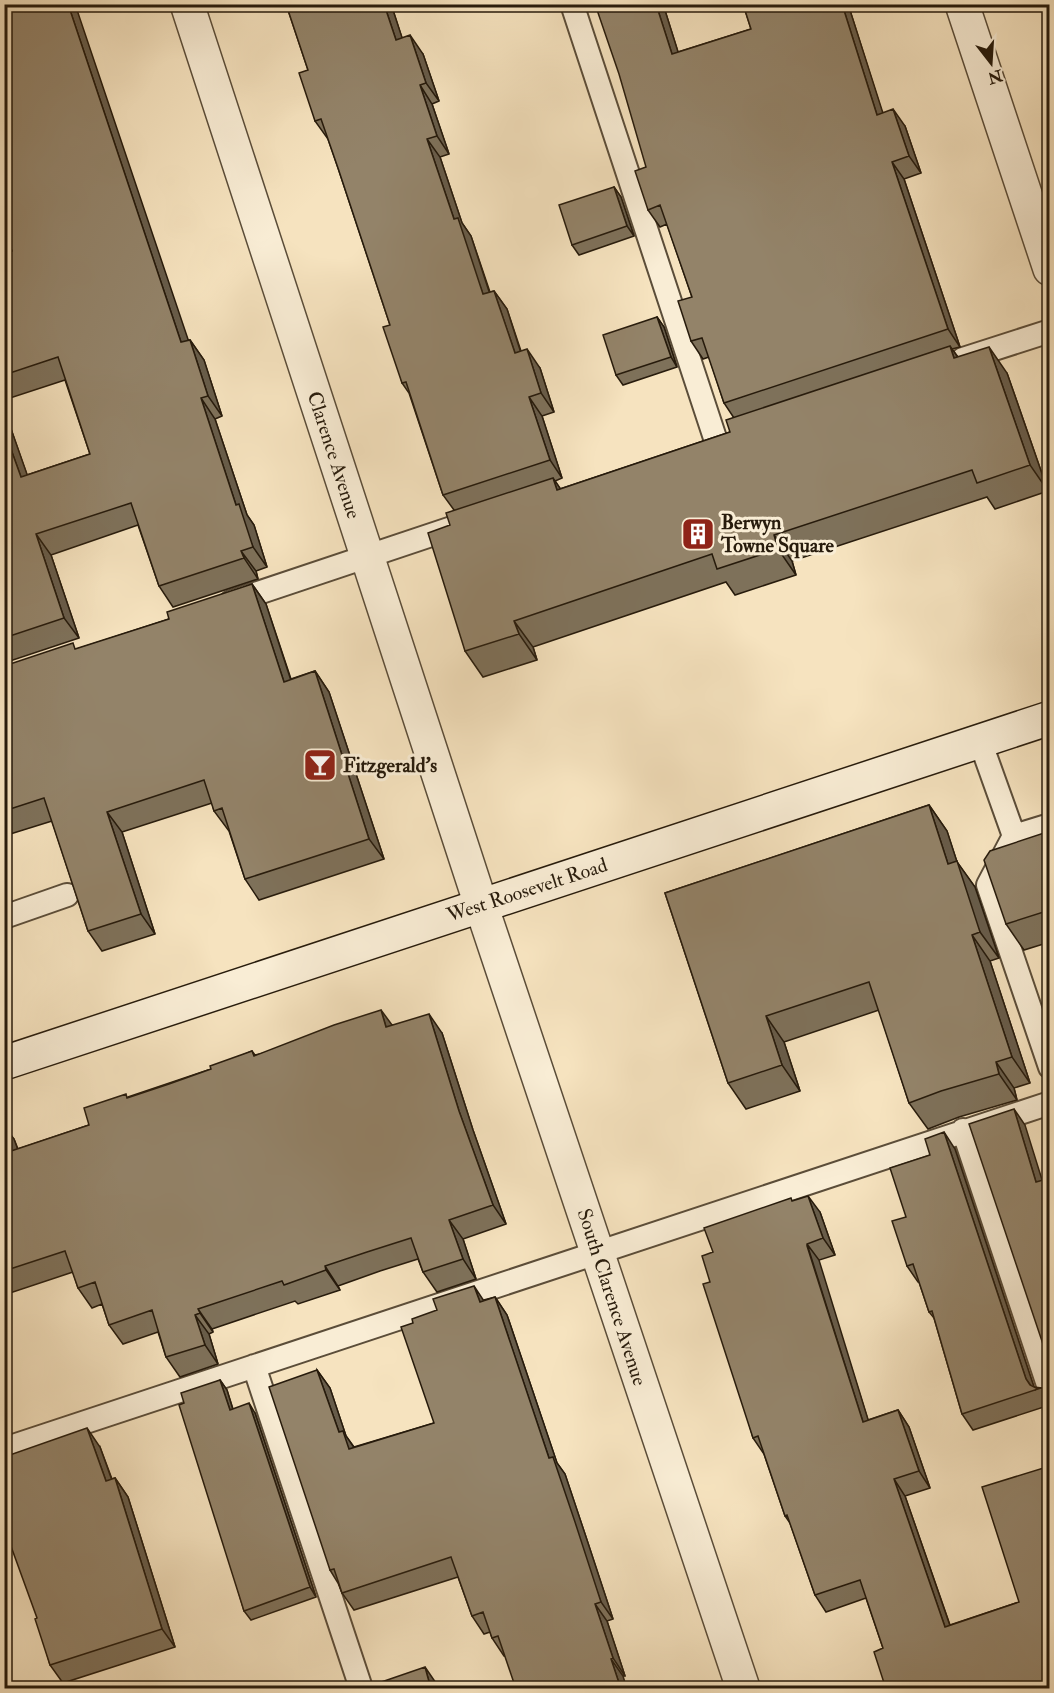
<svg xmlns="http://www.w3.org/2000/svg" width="1054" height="1693" viewBox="0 0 1054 1693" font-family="'IM FELL Double Pica',serif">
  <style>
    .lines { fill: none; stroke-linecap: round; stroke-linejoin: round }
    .service-casing { stroke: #5b4d39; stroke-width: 26 }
    .minor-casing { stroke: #5b4d39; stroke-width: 36 }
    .secondary-casing { stroke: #271b0c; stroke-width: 36 }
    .service { stroke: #f9edd5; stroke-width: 22 }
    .minor { stroke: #f9edd5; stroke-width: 33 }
    .secondary { stroke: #f9edd5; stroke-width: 33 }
    .wall { fill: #7e715a; stroke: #271b0c; stroke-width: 1.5 }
    .shaded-wall { fill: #675c4a; stroke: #271b0c; stroke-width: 1.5 }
    .building { fill: #938369; stroke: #271b0c; stroke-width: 1.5 }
    .labels { text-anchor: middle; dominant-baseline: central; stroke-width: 6; stroke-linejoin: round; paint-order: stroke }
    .street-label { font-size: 20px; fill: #271b0c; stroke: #f9edd5 }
    .poi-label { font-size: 20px; font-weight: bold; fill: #271b0c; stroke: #f9edd5; text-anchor: start }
  </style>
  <rect width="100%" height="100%" fill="#f6e3bf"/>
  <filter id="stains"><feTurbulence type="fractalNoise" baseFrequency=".00333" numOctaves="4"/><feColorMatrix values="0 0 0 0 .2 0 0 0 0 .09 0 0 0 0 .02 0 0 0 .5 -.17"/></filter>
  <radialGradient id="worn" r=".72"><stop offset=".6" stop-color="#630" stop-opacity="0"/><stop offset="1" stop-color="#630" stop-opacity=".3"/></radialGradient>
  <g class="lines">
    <defs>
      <path id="service" d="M572,4L716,441
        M963,359L1050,331
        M231,602L458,526
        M980,741L1014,836
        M1050,825L1014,836L988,885L1050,1067
        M4,917L67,895
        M963,1130L1050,1391
        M254,1366L361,1688
        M4,1449L1050,1103"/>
      <path id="minor" d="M187,4L481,905L743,1688
        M962,4L1050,269"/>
      <path id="secondary" d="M4,1063L1050,718"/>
    </defs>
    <!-- service casing -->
    <use href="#service" class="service-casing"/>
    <!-- minor casing -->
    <use href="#minor" class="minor-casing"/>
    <!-- secondary casing -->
    <use href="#secondary" class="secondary-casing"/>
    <!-- service -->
    <use href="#service" class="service"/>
    <!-- minor -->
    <use href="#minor" class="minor"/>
    <!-- secondary -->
    <use href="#secondary" class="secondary"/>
  </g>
  <!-- wall -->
  <path class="wall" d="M286,4H391L402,38L423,54L439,101L432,104L449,154L440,157L462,223L471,236L490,292L494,291L507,309L521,351L540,368L554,412L542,416L562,478L555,481L560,489L730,432L734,418L724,403L709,357L703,359L691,341L692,297L667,224L660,227L648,210L646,167L663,4L678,52L751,29L743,4H848L882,112L905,126L921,173L904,179L960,347L952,349L958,357L1007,373L1048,491L995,509L987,497L792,561L796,575L735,595L726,582L533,647L537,660L483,677L465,651L450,525L454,510L443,495L409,393L402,383L390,325L338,168L328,139L315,121L308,70Z
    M614,187L621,197L634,236L579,255L572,245Z
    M12,251L188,340H190L204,360L222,416L215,419L247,515L254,525L267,567L256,571L258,579L173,607L159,586L138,525L51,555L79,638L4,663V409L27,475L90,454L65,380L4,400V253Z
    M657,317L664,327L677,367L623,385L616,375Z
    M252,584L266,604L291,679L315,671L329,692L384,859L259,900L245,879L229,831L214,811L212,803L122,832L155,934L102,951L88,931L52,821L4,836V666L77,649L169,619Z
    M929,805L947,831L957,862L975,887L999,958L990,961L1030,1083L1014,1088L1017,1100L959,1117L928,1129L909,1103L879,1010L784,1042L800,1091L746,1109L728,1083L665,893Z
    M1050,831V942L1024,950L1006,924Z
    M392,1025L442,1033L473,1130L506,1224L463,1239L476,1279L437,1292L423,1272L418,1259L380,1271L338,1286L340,1290L298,1304L295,1301L212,1329L213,1332L209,1334L218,1364L180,1377L166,1357L158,1332L123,1344L109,1325L102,1304L92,1308L78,1288L73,1272L4,1295V1131L14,1139L18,1149L89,1125L128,1097L211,1069L252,1051L255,1055Z
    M955,1149L1034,1387L1042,1388L1050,1382V1405L973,1430L962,1414L934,1318L929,1312L919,1282H918L907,1266L906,1217Z
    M793,1201L820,1212L835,1255L819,1260L818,1262L868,1420L898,1410L909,1427L930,1488L905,1496L950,1625L1019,1602L1050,1466V1689L883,1648L866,1598L826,1612L815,1595L790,1523L785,1516L764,1454L753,1438L710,1282L713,1252Z
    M495,1297L507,1315L557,1463L565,1474L587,1540L613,1619L607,1621L625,1676H623L504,1656L492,1638L490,1632L484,1634L472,1616L458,1577L354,1610L342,1593L338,1583L330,1570L317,1370L330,1388L346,1436L354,1447L434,1423L484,1300Z
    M220,1380L227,1390L233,1409L255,1413L316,1597L251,1620L244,1611L184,1403Z
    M4,1416L10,1433L4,1435Z
    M100,1447L112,1479L115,1478L128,1497L175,1647L63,1683L50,1665L37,1618Z"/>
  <!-- shaded-wall -->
  <path class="shaded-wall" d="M68,4H75L196,363L181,342Z
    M384,4H391L409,59L396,40Z
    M656,4H663L684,71L672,54Z
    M842,4H848L889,132L877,115Z
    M410,35L423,54L439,101L426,83Z
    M420,85L432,104L449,154L437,136Z
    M893,109L905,126L921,173L909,156Z
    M427,139L440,157L462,223L471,236L496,313L483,294L454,219Z
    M892,162L904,179L960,347L948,329Z
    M614,187L621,197L634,236L627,226Z
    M494,291L507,309L527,372L515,353Z
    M657,317L664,327L677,367L671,357Z
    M190,340L204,360L222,416L208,396Z
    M950,346L968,372L954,358Z
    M989,347L1007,373L1048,491L1030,465Z
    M527,349L540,368L554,412L541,393Z
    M529,397L542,416L562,478L550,460Z
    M201,398L215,419L247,515L254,525L267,567L253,547L236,505Z
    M4,409L35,497L21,477L4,430Z
    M553,478L571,504L557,490Z
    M36,534L51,555L79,638L64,618Z
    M774,535L792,561L796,575L778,549Z
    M241,551L256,571L258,579L244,558Z
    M252,584L266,604L298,702L284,682Z
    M514,621L533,647L537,660L519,634Z
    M315,671L329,692L384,859L369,839Z
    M929,805L947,831L957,862L975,887L999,958L980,932L948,864Z
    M107,812L122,832L155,934L141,914Z
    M972,935L990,961L1030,1083L1012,1057Z
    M381,1010L395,1029L386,1027Z
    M429,1014L442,1033L473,1130L506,1224L493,1205L459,1111Z
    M766,1016L784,1042L800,1091L782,1065Z
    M996,1062L1014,1088L1017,1100L999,1074Z
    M1014,1109L1025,1125L1048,1199L1036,1182Z
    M4,1125L14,1139L25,1170L11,1151L4,1131Z
    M944,1132L955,1149L1035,1390H1034L1026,1379Z
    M808,1196L820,1212L835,1255L823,1238Z
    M449,1220L463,1239L476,1279L463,1259Z
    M807,1244L819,1260L874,1439L863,1422Z
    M325,1266L338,1286L340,1290L326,1270Z
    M474,1286L486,1304L480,1302Z
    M495,1297L507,1315L557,1463L565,1474L587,1540L613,1619L601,1602L549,1458Z
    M198,1309L212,1329L213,1332L200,1313Z
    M195,1315L209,1334L218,1364L205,1345Z
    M317,1370L330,1388L346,1436L355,1449H349L339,1432Z
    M220,1380L227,1390L236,1420L230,1410Z
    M249,1403L255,1413L316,1597L310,1587Z
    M898,1410L909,1427L930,1488L919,1471Z
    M4,1416L10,1433L4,1425Z
    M87,1428L100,1447L119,1500L106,1481Z
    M115,1478L128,1497L175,1647L162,1629Z
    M894,1479L905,1496L956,1643L945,1627Z
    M1044,1508L1050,1516V1524Z
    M595,1604L607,1621L625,1676L613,1658Z
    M611,1659L623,1676L627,1689H621Z
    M425,1667L436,1683L437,1689H431Z"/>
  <!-- building -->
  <path class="building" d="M4,4H68L181,342L190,340L208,396L201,398L236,505L239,504L253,547L241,551L244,558L159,586L131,503L36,534L64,618L4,638V430L21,477L90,454L58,357L4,375V253L12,251L4,228Z
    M286,4H384L396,40L410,35L426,83L420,85L437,136L427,139L454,219L458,218L483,294L494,291L515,353L527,349L541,393L529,397L550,460L443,495L406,382L402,383L383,327L390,325L338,168L321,119L315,121L299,73L308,70Z
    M595,4H656L672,54L751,29L743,4H842L877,115L893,109L909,156L892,162L948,329L724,403L702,338L691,341L678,301L692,297L660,205L648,210L635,171L646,167L619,74Z
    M614,187L627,226L572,245L559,205Z
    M657,317L671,357L616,375L603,335Z
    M950,346L954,358L989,347L1030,465L977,483L972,470L774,535L778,549L717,569L712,554L514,621L519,634L465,651L428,533L450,525L446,513L553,478L557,490L730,432L726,420Z
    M252,584L284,682L315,671L369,839L245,879L222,808L214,811L204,780L107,812L141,914L88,931L44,798L4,811V666L73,643L75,649L169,619L167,612Z
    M929,805L948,864L957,861L980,932L972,935L1012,1057L996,1062L999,1074L941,1091L909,1103L869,982L766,1016L782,1065L728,1083L665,893Z
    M1050,831V910L1006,924L984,860L990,851Z
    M381,1010L386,1027L429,1014L459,1111L493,1205L449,1220L463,1259L423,1272L411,1238L367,1252L325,1266L326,1270L284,1285L282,1281L198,1309L200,1313L195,1315L205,1345L166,1357L152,1310L109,1325L95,1282L78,1288L65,1251L4,1271V1131L11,1151L89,1125L84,1108L126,1094L127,1098L169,1084L211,1069L210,1066L252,1051L254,1056L334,1025Z
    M1014,1109L1036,1182L1050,1178V1365L969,1124Z
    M944,1132L1026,1379L1030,1385L1036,1388H1042L1050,1382V1385L962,1414L932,1311L929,1312L913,1264L907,1266L892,1221L906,1217L890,1168L930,1155L925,1139Z
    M808,1196L823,1238L807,1244V1246L863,1422L898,1410L919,1471L894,1479L945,1627L1019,1602L982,1487L1050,1466V1507L1044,1508L1050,1524V1689H886L874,1652L883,1648L860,1580L815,1595L787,1515L785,1516L758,1436L753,1438L703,1284L710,1282L702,1256L713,1252L704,1228L791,1198L792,1201Z
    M474,1286L480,1302L495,1297L549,1458L553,1457L575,1522L601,1602L595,1604L613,1658L611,1659L621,1689H516L498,1636L492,1638L483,1612L472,1616L451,1557L342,1593L334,1569L330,1570L269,1387L317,1370L339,1432L343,1431L349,1449L434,1423L401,1327L413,1323L412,1319L437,1310L433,1299Z
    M220,1380L230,1410L249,1403L310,1587L244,1611L179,1405L184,1403L181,1393Z
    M87,1428L106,1481L115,1478L162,1629L50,1665L35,1619L37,1618L4,1527V1457Z
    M425,1667L431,1689H361Z"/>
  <!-- icons -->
  <defs>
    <symbol id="building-square" viewBox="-11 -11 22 22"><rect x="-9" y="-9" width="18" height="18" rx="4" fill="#8f2418" stroke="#f9edd5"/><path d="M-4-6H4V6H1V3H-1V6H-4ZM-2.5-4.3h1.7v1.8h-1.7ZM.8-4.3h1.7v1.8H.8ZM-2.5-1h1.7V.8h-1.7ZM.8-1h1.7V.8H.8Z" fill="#fff"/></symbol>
    <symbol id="bar-square" viewBox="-11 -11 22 22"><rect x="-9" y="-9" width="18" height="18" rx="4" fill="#8f2418" stroke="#f9edd5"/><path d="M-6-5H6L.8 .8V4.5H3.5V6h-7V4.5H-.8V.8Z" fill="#fff"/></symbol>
  </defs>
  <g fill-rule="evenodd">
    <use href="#building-square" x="679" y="515" width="38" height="38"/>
    <use href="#bar-square" x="301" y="746" width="38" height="38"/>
  </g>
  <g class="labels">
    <!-- street labels -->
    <g class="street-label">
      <text transform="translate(334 455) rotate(72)">Clarence Avenue</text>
      <text transform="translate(527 890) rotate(-18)">West Roosevelt Road</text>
      <text transform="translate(612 1297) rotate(72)">South Clarence Avenue</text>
    </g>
    <!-- poi labels -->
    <g class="poi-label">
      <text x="721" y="522">Berwyn<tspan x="721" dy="23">Towne Square</tspan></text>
      <text x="343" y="765">Fitzgerald's</text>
    </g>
  </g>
  <!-- margin -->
  <rect width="1054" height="1693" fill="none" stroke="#f6e3bf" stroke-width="24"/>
  <rect x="6" y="6" width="1042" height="1681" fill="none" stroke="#271b0c" stroke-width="3"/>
  <rect x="12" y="12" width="1030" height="1669" fill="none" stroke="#271b0c" stroke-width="1.5"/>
  <!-- north arrow -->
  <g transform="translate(991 63) rotate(163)" stroke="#f9edd5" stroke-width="4.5" paint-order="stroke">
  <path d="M0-4.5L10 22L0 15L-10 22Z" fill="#271b0c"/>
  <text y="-9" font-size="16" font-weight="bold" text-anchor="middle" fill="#271b0c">N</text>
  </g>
  <rect width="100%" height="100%" filter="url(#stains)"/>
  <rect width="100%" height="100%" fill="url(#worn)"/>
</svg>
